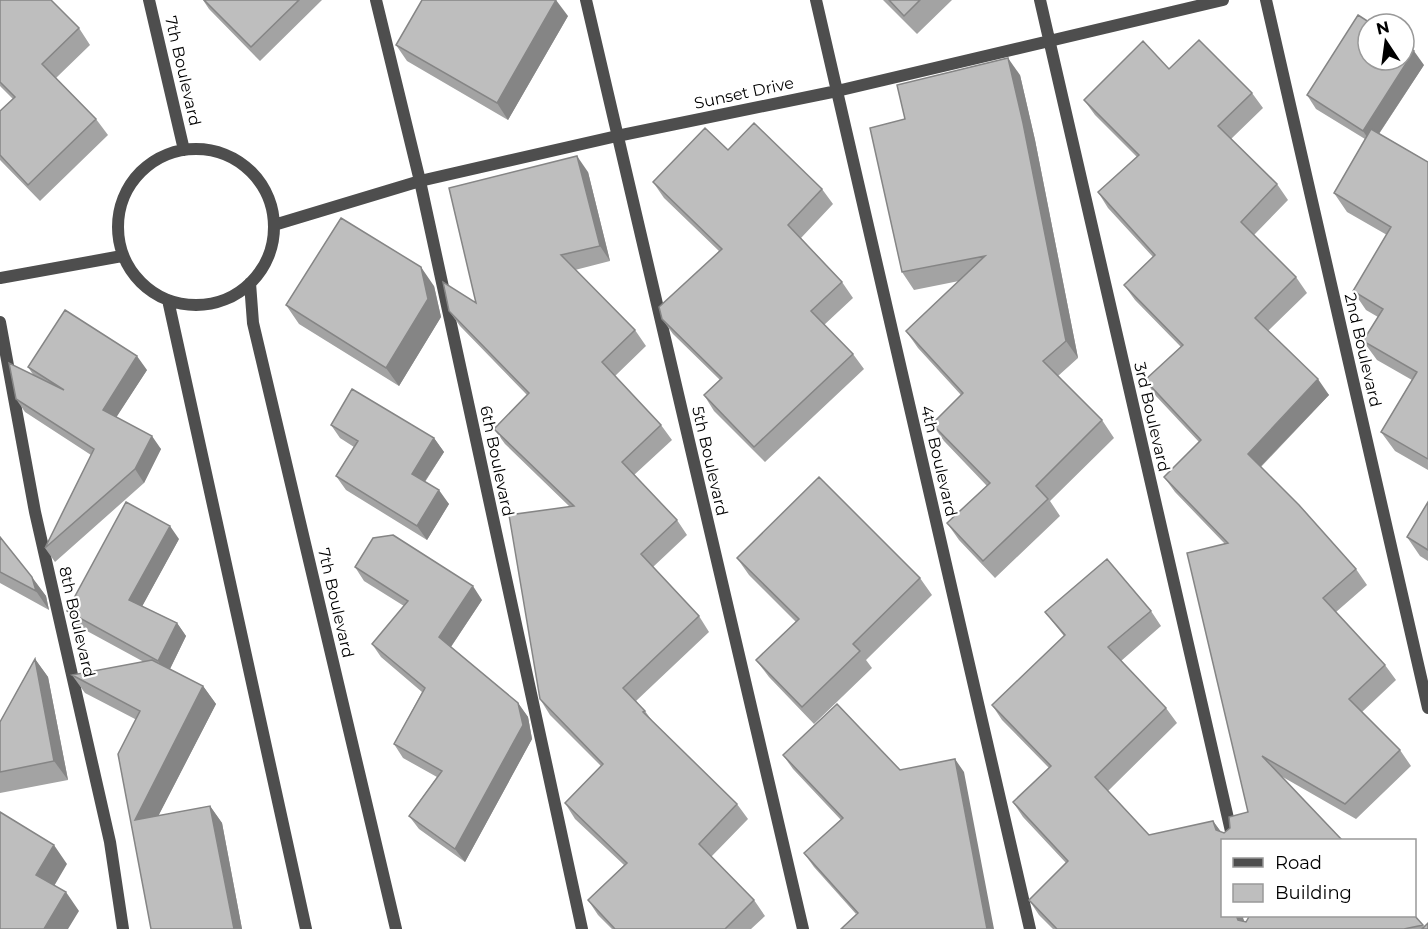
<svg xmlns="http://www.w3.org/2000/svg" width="1428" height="929" viewBox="0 0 1428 929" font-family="Montserrat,sans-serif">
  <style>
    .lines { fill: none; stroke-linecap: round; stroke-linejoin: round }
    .street { stroke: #4e4e4e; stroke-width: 12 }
    .wall { fill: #a3a3a3 }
    .shaded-wall { fill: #858585 }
    .building { fill: #bebebe; stroke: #858585; stroke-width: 1.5 }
    .labels { text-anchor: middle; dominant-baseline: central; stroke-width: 4.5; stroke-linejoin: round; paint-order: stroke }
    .street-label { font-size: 16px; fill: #000; stroke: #fff }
  </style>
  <rect width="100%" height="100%" fill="#fff"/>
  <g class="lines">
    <!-- street -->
    <path class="street" d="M149,0L184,150
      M376,0L420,181L582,929
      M586,0L803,929
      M816,0L1030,929
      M1040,0L1233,840
      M1266,0L1428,708
      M118 227a78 78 0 1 1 156 0a78 78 0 1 1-156 0Z
      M274,225L420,181L617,136L837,91L1223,0
      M0,278L122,256
      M250,283L253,323L396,929
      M168,300L306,929
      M0,322L35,512L110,842L123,929"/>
  </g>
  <!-- wall -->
  <path class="wall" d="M0,0L79,28L90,45L56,78L96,119L108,135L40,201L0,160V111L13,99L0,86Z
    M203,0H322L260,61L209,9Z
    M883,0H952L917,34Z
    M568,16L508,120L407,61L396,45Z
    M1424,65L1379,134L1428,162V470L1395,451L1381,432L1412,380L1377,360L1363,341L1378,317L1366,310L1353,291L1387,235L1347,212L1334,193L1365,139L1316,109L1307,95Z
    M1169,69L1252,93L1263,108L1231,139L1277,184L1288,200L1254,235L1296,277L1307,293L1268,331L1329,395L1261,467L1356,569L1367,585L1336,612L1385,665L1396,680L1362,712L1400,750L1411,766L1356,819L1281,776L1222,840V915L1243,918L1244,921L1414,915L1424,927L1428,929H1053L1039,915L1029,900L1066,863L1023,817L1013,802L1049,768L1002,720L992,705L1064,636L1045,612L1151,611L1161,626L1121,661L1166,708L1177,723L1108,791L1149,835L1213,821L1221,832L1224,833L1248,812L1225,544L1175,492L1164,477L1199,442L1155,395L1145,380L1181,347L1135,300L1124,285L1153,257L1108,208L1098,192L1137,157L1095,115L1084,100Z
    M1020,75L1035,140L1078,358L1058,376L1102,420L1114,438L1050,501L1060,516L995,578L959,540L947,523L987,486L944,441L932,424L961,395L918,348L906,331L959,281L914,290L902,272L905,119Z
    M728,150L822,189L833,204L801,238L842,282L853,298L824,325L853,354L864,369L765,462L714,411L704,395L720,380L673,334L662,319L719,251L664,198L653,182Z
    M588,172L610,261L575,270L635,330L646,346L615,376L661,425L672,440L634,475L677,520L687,535L653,567L699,616L709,632L636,701L645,711L653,722L737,804L748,819L711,857L754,900L765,916L751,929H612L598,915L588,900L624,865L575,819L565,803L601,766L550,715L540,699L569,506L505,444L494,429L527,395L460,326L449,311L476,303Z
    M434,286L441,317L399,386L299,324L286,305Z
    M28,367L147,370L116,417L161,449L144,483L55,562L45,548L91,455L25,412L16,399L34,376Z
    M331,425L434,438L444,452L425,482L449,504L427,540L346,490L336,476L354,447L340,438Z
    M1428,502V561L1420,556L1407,537Z
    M0,537L46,596L49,610L0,583Z
    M179,539L142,606L177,623L186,636L170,669L203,686L216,704L158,816L210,806L222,823L242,929H151L135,719L85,693L72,675L144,662L76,625L67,611Z
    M737,558L920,578L932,595L866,660L872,668L814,724L769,677L756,660L796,622L749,575Z
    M355,567L482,600L451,647L518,703L528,717L532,739L465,862L419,829L409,816L437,777L403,758L394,744L422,692L381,657L372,644L404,606L364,581Z
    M35,659L48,677L68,780L0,793V722Z
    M783,755L900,770L964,772L856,914L814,867L804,853L841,820L793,769Z"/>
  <!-- shaded-wall -->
  <path class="shaded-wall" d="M556,0L568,16L508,120L497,103Z
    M1414,51L1424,65L1372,144L1363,131Z
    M1008,58L1020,75L1035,140L1078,358L1066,341Z
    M577,156L588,172L610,261L600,246Z
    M421,267L434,286L441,317L399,386L386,368Z
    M137,356L147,370L112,424L103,410Z
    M1318,379L1329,395L1258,469L1248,454Z
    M152,436L161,449L144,483L135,469Z
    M434,438L444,452L421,487L412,474Z
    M439,490L449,504L427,540L417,526Z
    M170,526L179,539L138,614L129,600Z
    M32,577L46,596L49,610L36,591Z
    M473,586L482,600L448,651L439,637Z
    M177,623L186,636L167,675L158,661Z
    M35,659L48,677L68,780L54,761Z
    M203,686L216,704L147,838L135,820Z
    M518,703L528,717L532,739L465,862L455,849Z
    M955,759L964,772L994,929H987Z
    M210,806L222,823L242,929H234Z
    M1213,821L1224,836L1216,830Z
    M54,845L67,864L50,893L36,875Z
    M66,892L79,911L68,929H44Z
    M1236,915H1244L1243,918L1247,929L1238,920Z"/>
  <!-- building -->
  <path class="building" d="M0,0H51L79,28L42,64L96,119L28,185L0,155V111L15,97L0,82Z
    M204,0H299L251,47Z
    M422,0H556L497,103L396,45Z
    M889,0H920L904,16Z
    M1358,15L1372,24H1368V60H1404V44L1414,51L1363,131L1307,95Z
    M1199,40L1252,93L1218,126L1277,184L1241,222L1296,277L1255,318L1318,379L1248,454L1299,505L1356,569L1323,598L1385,665L1349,699L1400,750L1345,804L1262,756L1342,840H1222V915H1236L1238,920L1246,922L1250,915H1414L1423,925L1404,929H1057L1029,900L1068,861L1013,802L1051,766L992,705L1065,635L1045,612L1107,559L1151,611L1108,647L1166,708L1095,777L1149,835L1213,821L1216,830L1224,833L1230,828L1229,817L1248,812L1187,553L1228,543L1164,477L1201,440L1145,380L1183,345L1124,285L1155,255L1098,192L1139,155L1084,100L1143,41L1169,69Z
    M1008,58L1023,123L1066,341L1043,361L1102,420L1036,486L1048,499L983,561L947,523L990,483L932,424L963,393L906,331L985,256L902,272L870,128L905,119L897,85Z
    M754,123L822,189L788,225L842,282L811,311L853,354L754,447L704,395L722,378L662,319L659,307L722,249L653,182L705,128L728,150Z
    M1371,129L1428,162V459L1381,432L1417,372L1363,341L1383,309L1353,291L1391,227L1334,193Z
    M577,156L600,246L561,255L635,330L602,362L661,425L622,462L677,520L641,554L699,616L623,688L645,711L643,712L737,804L699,844L754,900L725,929H615L588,900L627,863L565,803L603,764L540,699L509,515L574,506L494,429L529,393L449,311L443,282L476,303L449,188Z
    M341,218L421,267L428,299L386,368L286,305Z
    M65,310L137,356L103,410L152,436L135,469L45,548L94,449L16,399L9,363L64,390L28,367Z
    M352,389L434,438L412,474L439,490L417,526L336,476L358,441L331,425Z
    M819,477L920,578L853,644L860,651L802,707L756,660L799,619L737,558Z
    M126,502L170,526L129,600L177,623L158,661L67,611Z
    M1428,502V550L1407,537Z
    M393,535L473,586L439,637L518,703L523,725L455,849L409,816L442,771L394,744L425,688L372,644L408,601L355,567L373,538Z
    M0,537L32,577L36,591L0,572Z
    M35,659L54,761L0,772V722Z
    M152,660L203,686L135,820L210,806L234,929H151L118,754L140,711L72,675Z
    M837,704L900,770L955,759L987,929H841L858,913L804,853L843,818L783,755Z
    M0,812L54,845L36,875L66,892L44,929H0Z
    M1428,923V929H1422Z"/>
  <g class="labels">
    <!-- street labels -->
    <g class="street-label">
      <text transform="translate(183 71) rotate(77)">7th Boulevard</text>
      <text transform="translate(744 93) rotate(-12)">Sunset Drive</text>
      <text transform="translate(1363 350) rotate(77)">2nd Boulevard</text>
      <text transform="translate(1152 417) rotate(77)">3rd Boulevard</text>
      <text transform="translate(497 461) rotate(78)">6th Boulevard</text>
      <text transform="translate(710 461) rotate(77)">5th Boulevard</text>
      <text transform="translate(939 461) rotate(77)">4th Boulevard</text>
      <text transform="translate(336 603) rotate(77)">7th Boulevard</text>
      <text transform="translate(77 622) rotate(77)">8th Boulevard</text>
    </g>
  </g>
  <!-- legend -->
  <rect x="1221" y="839" width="195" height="78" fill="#ffffff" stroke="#999999" stroke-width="1.5"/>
  <rect x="1233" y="858" width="30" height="9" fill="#4e4e4e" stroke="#999999" stroke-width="1.5"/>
  <text x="1275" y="869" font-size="18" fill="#000000">Road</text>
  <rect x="1233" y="884" width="30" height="18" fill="#bebebe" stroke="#999999" stroke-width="1.5"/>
  <text x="1275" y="899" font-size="18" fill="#000000">Building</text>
  <!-- north arrow -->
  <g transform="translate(1386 42) rotate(347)"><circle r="28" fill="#ffffff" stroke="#999999" stroke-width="1.5"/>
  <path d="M0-4.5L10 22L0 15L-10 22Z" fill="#000000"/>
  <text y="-9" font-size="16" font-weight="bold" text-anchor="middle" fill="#000000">N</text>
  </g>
</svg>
